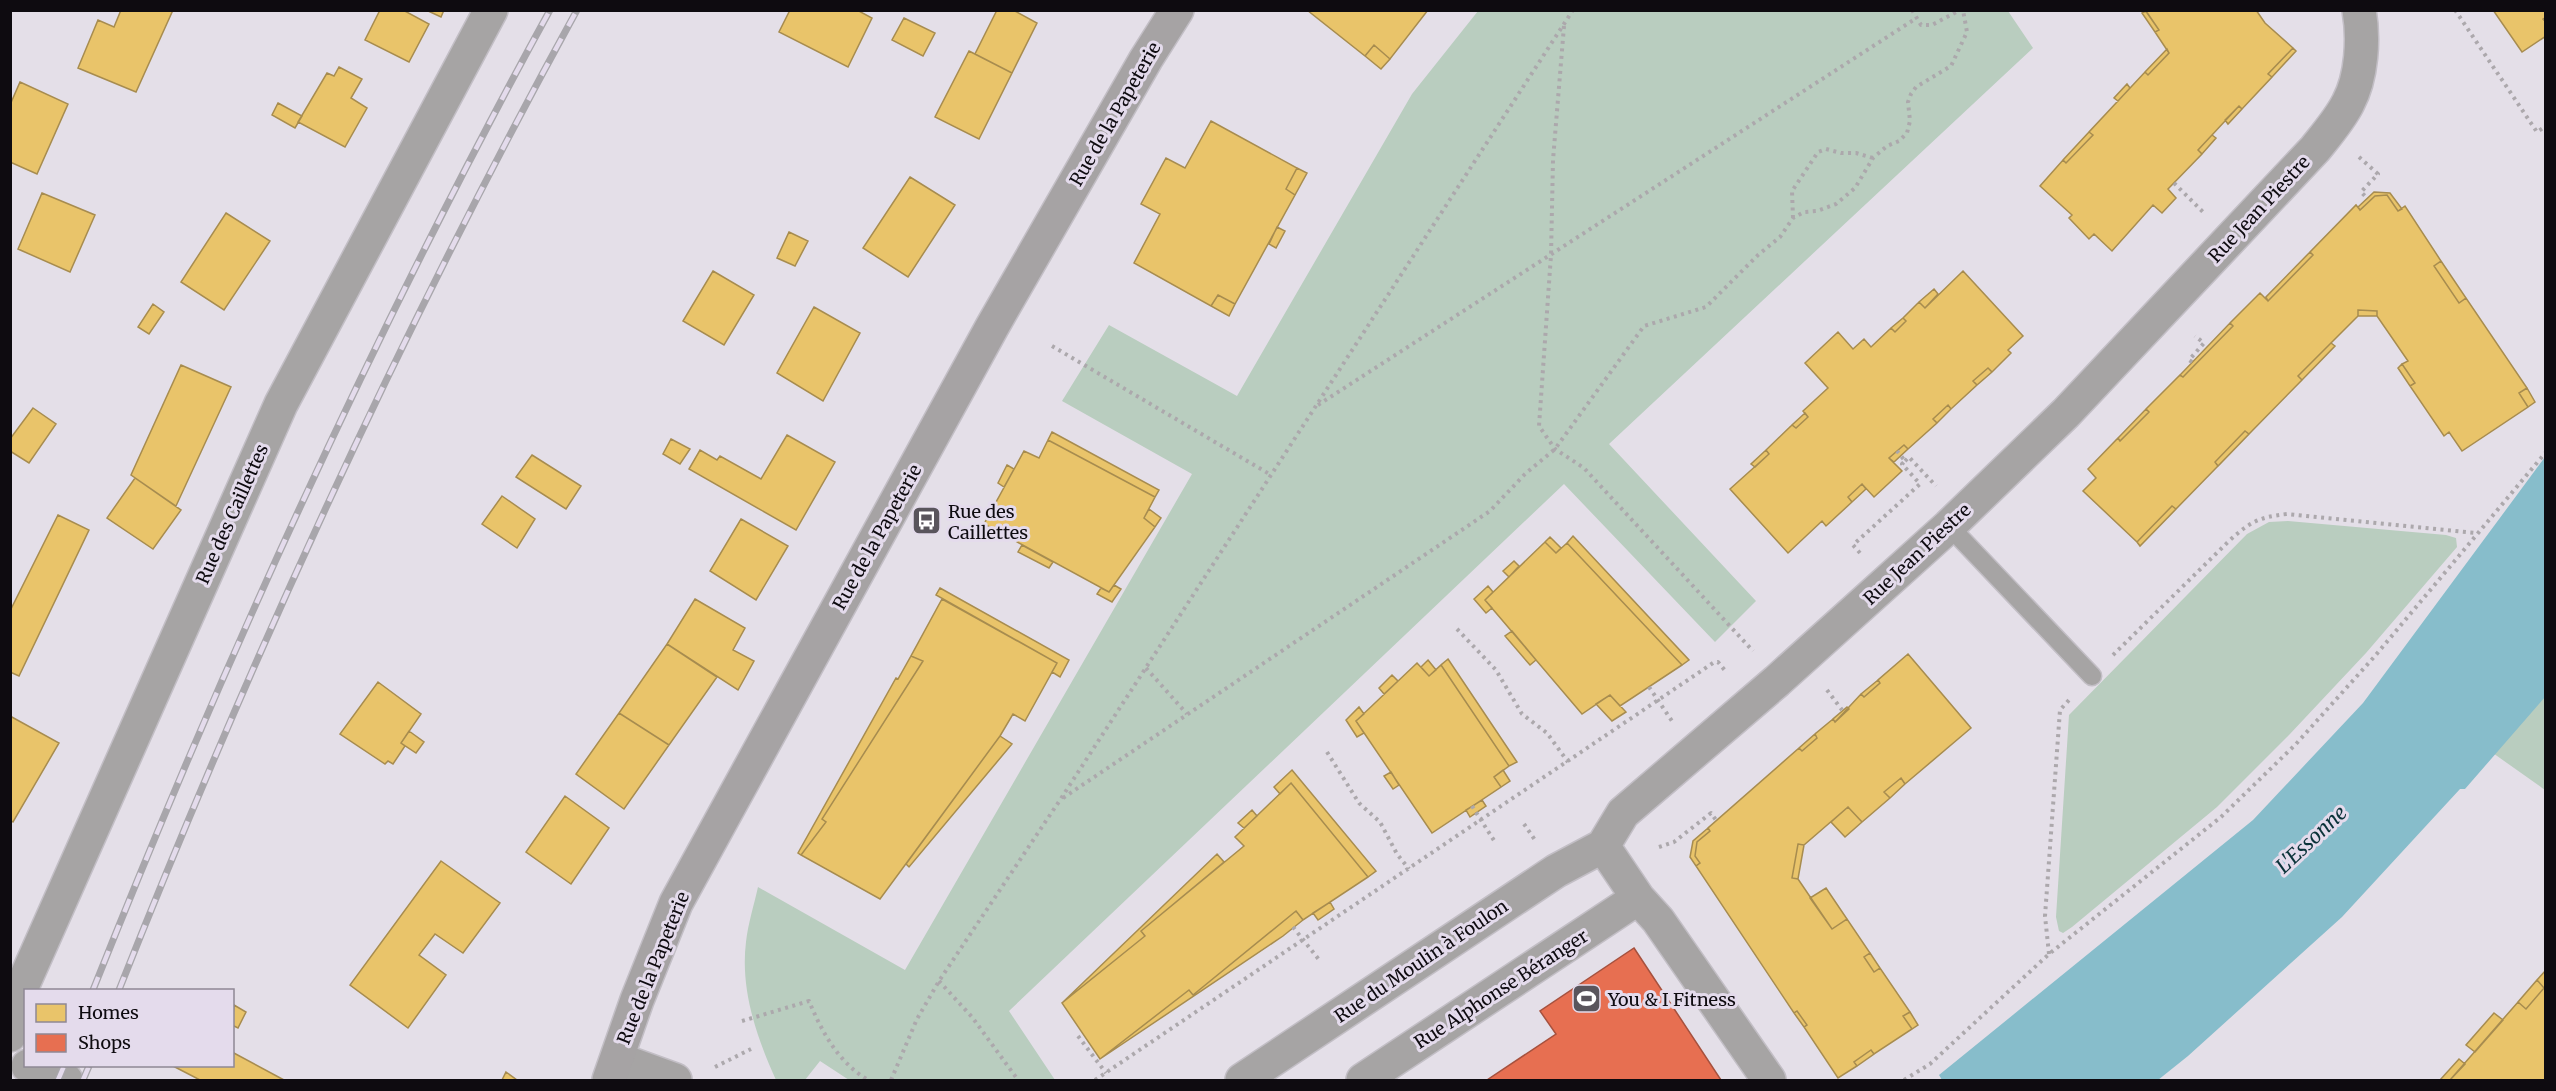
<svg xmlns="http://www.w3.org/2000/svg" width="2556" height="1091" viewBox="0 0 2556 1091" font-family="Merriweather,serif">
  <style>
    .green { fill: #b9cdbf }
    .water { fill: #87bdcb }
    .homes { fill: #e9c46a; stroke: #a78c4f; stroke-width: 1.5 }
    .shops { fill: #e76f51; stroke: #a6513e; stroke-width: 1.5 }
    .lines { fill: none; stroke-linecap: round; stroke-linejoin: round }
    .lane-casing { stroke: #c2bec5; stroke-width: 21 }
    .street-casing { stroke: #c2bec5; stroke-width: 36 }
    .secondary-casing { stroke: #c2bec5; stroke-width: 36 }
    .path { stroke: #aca8ac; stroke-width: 4; stroke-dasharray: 3 4.5; stroke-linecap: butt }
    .lane { stroke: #a6a4a4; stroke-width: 18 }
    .street { stroke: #a6a4a4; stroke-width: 33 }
    .secondary { stroke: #a6a3a4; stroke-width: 33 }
    .rail-casing { stroke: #a8a6ab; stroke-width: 7 }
    .rail { stroke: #e4dbec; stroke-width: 4.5; stroke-dasharray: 14; stroke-linecap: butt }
    .labels { text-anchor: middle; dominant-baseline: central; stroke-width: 6; stroke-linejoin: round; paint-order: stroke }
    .street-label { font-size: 18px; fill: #0e0b10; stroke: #e4dbec }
    .poi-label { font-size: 18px; fill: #0e0b10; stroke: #e4dbec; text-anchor: start }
    .water-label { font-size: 20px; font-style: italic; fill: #0a3239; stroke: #e4dbec }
  </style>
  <rect width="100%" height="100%" fill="#e4dfe8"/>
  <!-- green -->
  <path class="green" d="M1478,11H2008L2033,48L1609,444L1756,601L1715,642L1564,484L1009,1011L1055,1080H849L820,1061L805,1080H776C757,1038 740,990 746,942C748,924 754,905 758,887L905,970L1192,474L1062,401L1109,325L1237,396L1412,94Z
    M2288,521L2446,535L2456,538L2457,547L2366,653L2289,735L2217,807L2072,927L2063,933L2059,931L2056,917L2069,715L2247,534L2269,522Z
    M2545,640V790L2476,741Z"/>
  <!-- water -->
  <path class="water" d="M2545,457V697L2465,789H2460L2342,917L2188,1056L2158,1080H1942L1939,1075L2253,820L2363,703Z"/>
  <!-- homes -->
  <path class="homes" d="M121,10H173L136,92L78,68L98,20L114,27Z
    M380,10H403L429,24L409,62L365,40Z
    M426,10H444L441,17Z
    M790,10H857L872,18L848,67L779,32Z
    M997,10H1013L1037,23L1012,73L975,54Z
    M1307,10H1428L1390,59L1374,45L1365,56Z
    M2256,10L2265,23L2293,48L2268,74L2272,77L2242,109L2239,106L2198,150L2202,154L2168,189L2176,198L2162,213L2153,205L2112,251L2094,234L2089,239L2069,218L2072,215L2040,186L2063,160L2066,163L2093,135L2089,132L2145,72L2148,75L2169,53L2155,32L2159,30L2145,10Z
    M2493,10H2546V17L2543,19L2546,22V36L2522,52Z
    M2146,11L2159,30L2155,32L2142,13Z
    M904,18L935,33L923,56L892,40Z
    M1374,45L1390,59L1381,69L1365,56Z
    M2293,48L2296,51L2272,77L2268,74Z
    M2167,49L2169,53L2148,75L2145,72Z
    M969,51L1012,73L979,139L935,117Z
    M339,67L362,79L351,98L367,108L345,147L298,122L327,73L334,76Z
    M20,82L68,104L37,174L10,162V105Z
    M2127,84L2130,88L2118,101L2114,98Z
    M278,103L302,116L295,128L272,115Z
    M2239,106L2242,109L2228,124L2225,120Z
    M1211,121L1297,168L1286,189L1295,195L1235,304L1218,295L1211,306L1134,263L1160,214L1141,204L1166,158L1185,168Z
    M2089,132L2093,135L2066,163L2063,160Z
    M2212,135L2216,138L2202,154L2198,150Z
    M1297,168L1307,173L1295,195L1286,189Z
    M910,177L955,205L908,277L863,248Z
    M2374,192L2390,193L2402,209L2398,211L2387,195L2375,196L2360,210L2358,207Z
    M42,193L95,215L70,272L18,249Z
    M2387,195L2398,211L2405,206L2441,261L2434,266L2459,303L2466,298L2527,388L2519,393L2528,407L2462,451L2449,432L2444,436L2410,386L2415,383L2402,364L2408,361L2377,316V311L2358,310V316L2298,376L2302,380L2249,434L2245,431L2215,462L2218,466L2176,509L2172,506L2137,542L2083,491L2096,478L2088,469L2118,438L2120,441L2149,412L2146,409L2180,375L2183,377L2233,326L2230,323L2260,293L2268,301L2313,255L2310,252L2356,205L2360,210L2375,196Z
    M226,213L270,241L224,310L181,282Z
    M1277,227L1285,231L1276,248L1269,244Z
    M789,232L808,241L795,266L777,258Z
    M2310,252L2313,255L2268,301L2266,297Z
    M2441,261L2466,298L2459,303L2434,266Z
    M713,271L754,295L724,345L683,321Z
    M1963,271L2023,336L2008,350L2011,353L1992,372L1988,368L1973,381L1977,385L1951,409L1948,405L1933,419L1937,423L1908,449L1904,445L1889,458L1902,471L1874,497L1862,484L1848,497L1852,502L1826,526L1822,521L1788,553L1730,489L1769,454L1766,450L1792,425L1796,428L1808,417L1803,411L1828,388L1805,363L1838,332L1853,349L1864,339L1871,347L1891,328L1895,332L1906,321L1903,318L1919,302L1925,308Z
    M1934,289L1938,294L1925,308L1919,302Z
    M1218,295L1235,304L1229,316L1211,306Z
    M153,304L164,312L149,334L138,327Z
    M814,307L860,333L823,401L777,373Z
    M2358,310L2377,311V316H2358Z
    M1903,318L1906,321L1895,332L1891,328Z
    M2230,323L2233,326L2183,377L2180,375Z
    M2331,343L2335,346L2302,380L2298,376Z
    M2402,364L2415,383L2410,386L2398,368Z
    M181,365L231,387L176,506L131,475Z
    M1988,368L1992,372L1977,385L1973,381Z
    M2527,388L2535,402L2528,407L2519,393Z
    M1948,405L1951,409L1937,423L1933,419Z
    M33,408L56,424L29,463L10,451V439Z
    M2146,409L2149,412L2120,441L2118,438Z
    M1805,413L1808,417L1796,428L1792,425Z
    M2245,431L2249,434L2218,466L2215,462Z
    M1052,432L1159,490L1155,497L1048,440Z
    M787,435L835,462L796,530L689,469L700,450L717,460L720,456L761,479Z
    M671,439L690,449L680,464L663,454Z
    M1048,440L1155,497L1144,518L1155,527L1109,592L984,524L1024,451L1039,458Z
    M1904,445L1908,449L1894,462L1889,458Z
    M1766,450L1769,454L1755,467L1751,464Z
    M532,455L581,486L566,509L516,477Z
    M1007,465L1014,469L1004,487L998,483Z
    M135,478L181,510L153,549L107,518Z
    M1862,484L1866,489L1852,502L1848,497Z
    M502,496L535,519L517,548L482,524Z
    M2172,506L2176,509L2140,546L2137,542Z
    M1149,509L1161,518L1155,527L1144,518Z
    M58,515L89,530L19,676L10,672V611Z
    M741,519L788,546L756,600L710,571Z
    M1573,536L1689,660L1682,665L1567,543Z
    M1550,537L1561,548L1556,553L1545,542Z
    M1545,542L1556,553L1567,543L1682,665L1620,706L1610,695L1582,714L1485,600Z
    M1022,545L1053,562L1049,568L1018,552Z
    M1514,561L1519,566L1509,577L1503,571Z
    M1114,585L1121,589L1112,602L1097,594L1101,588L1109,592Z
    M1488,586L1493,592L1485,600L1492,608L1486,613L1474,599Z
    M940,588L1069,660L1060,677L1052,672L1057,663L936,595Z
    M695,599L745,628L733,650L754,661L738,690L667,644Z
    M942,599L1057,663L1025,721L1013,714L1000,736L880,899L801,855L826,822L822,819L923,661L911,656Z
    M1512,631L1536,660L1530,665L1505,636Z
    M667,644L717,677L669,745L619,713Z
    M1908,654L1971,728L1905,784L1901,778L1884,792L1890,798L1862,822L1848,807L1804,845L1798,844L1792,878L1798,879L1832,929L1847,919L1870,953L1864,957L1874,972L1880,968L1910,1012L1903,1016L1912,1029L1874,1054L1871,1050L1854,1062L1857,1066L1838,1078L1804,1027L1807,1025L1797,1011L1794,1013L1696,866L1700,863L1695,856L1697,842L1710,831L1708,828L1799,748L1802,751L1817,738L1815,734L1833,719L1835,722L1861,694L1864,697L1880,683L1878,680Z
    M911,656L923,661L822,819L826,822L801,855L798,853L896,678L898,679Z
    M1448,659L1517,762L1509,766L1441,665Z
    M1428,660L1436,670L1429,676L1421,667Z
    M1417,663L1429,676L1441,665L1509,766L1494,777L1501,787L1432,833L1356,721Z
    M1392,675L1398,681L1384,694L1379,688Z
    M1878,680L1880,683L1864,697L1861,694Z
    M378,682L421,714L401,743L405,746L393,764L388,761L385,764L340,734Z
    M1610,695L1626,712L1612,721L1596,704Z
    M1359,707L1364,714L1356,721L1364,733L1357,737L1346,720Z
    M1847,707L1849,709L1835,722L1833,719Z
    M619,713L669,745L624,809L576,774Z
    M10,716L59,743L13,822L10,820Z
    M409,731L424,742L416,753L401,743Z
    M1815,734L1817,738L1802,751L1799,748Z
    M1000,736L1012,744L909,867L906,864Z
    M1292,770L1376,871L1368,877L1291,783L1280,794L1274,787Z
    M1503,770L1510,781L1501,787L1494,777Z
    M1391,772L1399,785L1393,789L1384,776Z
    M1901,778L1905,784L1890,798L1884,792Z
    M1291,783L1368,877L1303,920L1296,911L1193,995L1189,990L1100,1059L1062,1003L1145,936L1141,931L1244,846L1235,837Z
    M565,796L609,828L571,884L526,852Z
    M1482,800L1486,806L1470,817L1466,810Z
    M1848,807L1862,822L1845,837L1831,822Z
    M1252,810L1257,816L1244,828L1238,823Z
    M1708,828L1710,831L1697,842L1695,856L1700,863L1696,866L1690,857L1693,841Z
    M1798,844L1804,845L1798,879L1792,878Z
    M1217,854L1224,862L1141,931L1145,936L1062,1003Z
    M441,861L500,903L463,953L435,934L419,955L446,975L408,1028L350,985Z
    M1826,888L1847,919L1832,929L1810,898Z
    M1330,902L1334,909L1318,920L1313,913Z
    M1296,911L1303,920L1283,936L1100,1059L1189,990L1193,995Z
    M1870,953L1880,968L1874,972L1864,957Z
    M2546,970V1080H2450L2518,1002L2526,1009L2544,988L2537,980Z
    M2537,980L2544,988L2526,1009L2518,1002Z
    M234,1005L246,1012L238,1028L232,1025Z
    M1797,1011L1807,1025L1804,1027L1794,1013Z
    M1910,1012L1918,1025L1912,1029L1903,1016Z
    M2494,1013L2503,1020L2475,1052L2466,1045Z
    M1871,1050L1874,1054L1857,1066L1854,1062Z
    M232,1052L284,1080H200L173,1066H232Z
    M2459,1059L2465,1064L2450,1080H2440Z
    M506,1072L517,1080H502Z"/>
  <!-- shops -->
  <path class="shops" d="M1634,948L1721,1080H1487L1556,1034L1540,1011Z"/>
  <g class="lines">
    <defs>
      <path id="lane" d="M1949,526L2092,676"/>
      <path id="street" d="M1603,846L1623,813L1777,681L1949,526L2066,413L2315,149C2327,134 2340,119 2348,103C2362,77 2364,38 2359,10
        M1603,846L1638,898L1658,920L1769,1080
        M10,1035L17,998L281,404L491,10
        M617,1059L675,1080
        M28,1066L66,1080
        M1242,1080L1556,871L1603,846
        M1363,1080L1638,898"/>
      <path id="secondary" d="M609,1080L637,1000L676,903L992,327L1146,59L1177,10"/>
    </defs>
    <!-- lane casing -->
    <use href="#lane" class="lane-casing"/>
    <!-- street casing -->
    <use href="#street" class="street-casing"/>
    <!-- secondary casing -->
    <use href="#secondary" class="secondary-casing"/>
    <!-- path -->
    <path class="path" d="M1912,10L1921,25H1932L1960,10
      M2455,10L2537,132L2546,126
      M1564,26L1553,160L1551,255L1539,426L1555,449L1584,468L1753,651
      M2359,157L2378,174L2361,192L2368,199
      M2174,183L2203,212
      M1793,218L1792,191L1818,152L1826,149L1841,153H1856L1873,158
      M1052,346L1271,475
      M2192,362L2189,360L2204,343L2195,336
      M1318,405L1915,19
      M1905,461L1909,457L1936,486
      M1860,553L1853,545L1920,484L1902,464L1905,461L1897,451
      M1457,629L1496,670L1522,714L1547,733L1568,762
      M2113,655L2230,540C2250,522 2259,517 2287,514L2476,533
      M1146,668L1187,714
      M1649,687L1672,721
      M1827,690L1842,710
      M1327,752L1359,803L1380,822L1397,854L1409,869
      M1063,798L1490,511L1525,474L1555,449L1644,326L1706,307L1758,255L1780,237L1793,218L1804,212L1817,211L1836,204L1855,188L1873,158L1887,146L1899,141L1907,133L1910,121L1908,102L1911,94L1916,87L1951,66L1967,32L1963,10
      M1472,806L1495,842
      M1524,824L1535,840
      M1659,847L1674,842L1711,813L1716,820
      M1293,927L1320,961
      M2049,954L2045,916L2060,710L2070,699
      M939,981L972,1017L1018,1080
      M742,1021L809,1001C822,1032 838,1062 868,1080
      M1078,1036L1106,1073
      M715,1067L751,1049
      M891,1080L917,1019L939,981L1060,800L1573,10
      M1095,1080L1713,663L1718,662L1727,673
      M1904,1080L1930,1064L2049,954L2221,817L2296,744L2375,656L2546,452"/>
    <!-- lane -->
    <use href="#lane" class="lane"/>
    <!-- street -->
    <use href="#street" class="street"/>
    <!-- secondary -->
    <use href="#secondary" class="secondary"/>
    <defs>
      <path id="rail" d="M93,990C226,656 377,326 550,10
        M119,990C252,655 403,327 577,10
        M58,1080L64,1066
        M83,1080L89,1066"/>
    </defs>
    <!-- rail casing -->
    <use href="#rail" class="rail-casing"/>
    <!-- rail -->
    <use href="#rail" class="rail"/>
  </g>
  <!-- icons -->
  <defs>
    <symbol id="bus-square" viewBox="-11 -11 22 22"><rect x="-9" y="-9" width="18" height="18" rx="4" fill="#59555c" stroke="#e4dbec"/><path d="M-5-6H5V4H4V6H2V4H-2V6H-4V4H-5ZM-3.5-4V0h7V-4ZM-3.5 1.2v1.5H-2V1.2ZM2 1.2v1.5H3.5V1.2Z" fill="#fff"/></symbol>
    <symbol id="stadium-square" viewBox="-11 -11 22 22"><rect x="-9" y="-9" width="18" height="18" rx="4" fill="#59555c" stroke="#e4dbec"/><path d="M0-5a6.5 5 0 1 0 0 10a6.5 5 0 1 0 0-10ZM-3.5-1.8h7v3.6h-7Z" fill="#fff"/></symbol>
  </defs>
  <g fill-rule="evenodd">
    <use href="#bus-square" x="910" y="504" width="33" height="33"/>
    <use href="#stadium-square" x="1570" y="982" width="33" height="33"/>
  </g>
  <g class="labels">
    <!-- street labels -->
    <g class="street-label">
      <text transform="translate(1115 114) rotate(-60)">Rue de la Papeterie</text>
      <text transform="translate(2259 209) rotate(-47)">Rue Jean Piestre</text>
      <text transform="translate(232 514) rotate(-66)">Rue des Caillettes</text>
      <text transform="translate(877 537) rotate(-61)">Rue de la Papeterie</text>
      <text transform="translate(1917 554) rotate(-43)">Rue Jean Piestre</text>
      <text transform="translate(1421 961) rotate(-34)">Rue du Moulin à Foulon</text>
      <text transform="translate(653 968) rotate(-68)">Rue de la Papeterie</text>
      <text transform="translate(1501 989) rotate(-33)">Rue Alphonse Béranger</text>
    </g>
    <!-- poi labels -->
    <g class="poi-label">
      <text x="948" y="511">Rue des<tspan x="948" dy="21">Caillettes</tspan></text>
      <text x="1608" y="999">You &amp; I Fitness</text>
    </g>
    <!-- water labels -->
    <g class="water-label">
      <text transform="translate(2311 839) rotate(-43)">L'Essonne</text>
    </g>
  </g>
  <!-- border -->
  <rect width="2556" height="1091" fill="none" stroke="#0e0b10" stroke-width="24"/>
  <!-- legend -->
  <rect x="24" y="989" width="210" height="78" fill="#e4dbec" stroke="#8e8894" stroke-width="1.5"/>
  <rect x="36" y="1004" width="30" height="18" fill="#e9c46a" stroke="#8e8894" stroke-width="1.5"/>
  <text x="78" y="1019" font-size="18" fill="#0e0b10">Homes</text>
  <rect x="36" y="1034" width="30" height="18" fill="#e76f51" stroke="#8e8894" stroke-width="1.5"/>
  <text x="78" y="1049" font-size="18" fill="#0e0b10">Shops</text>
</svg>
